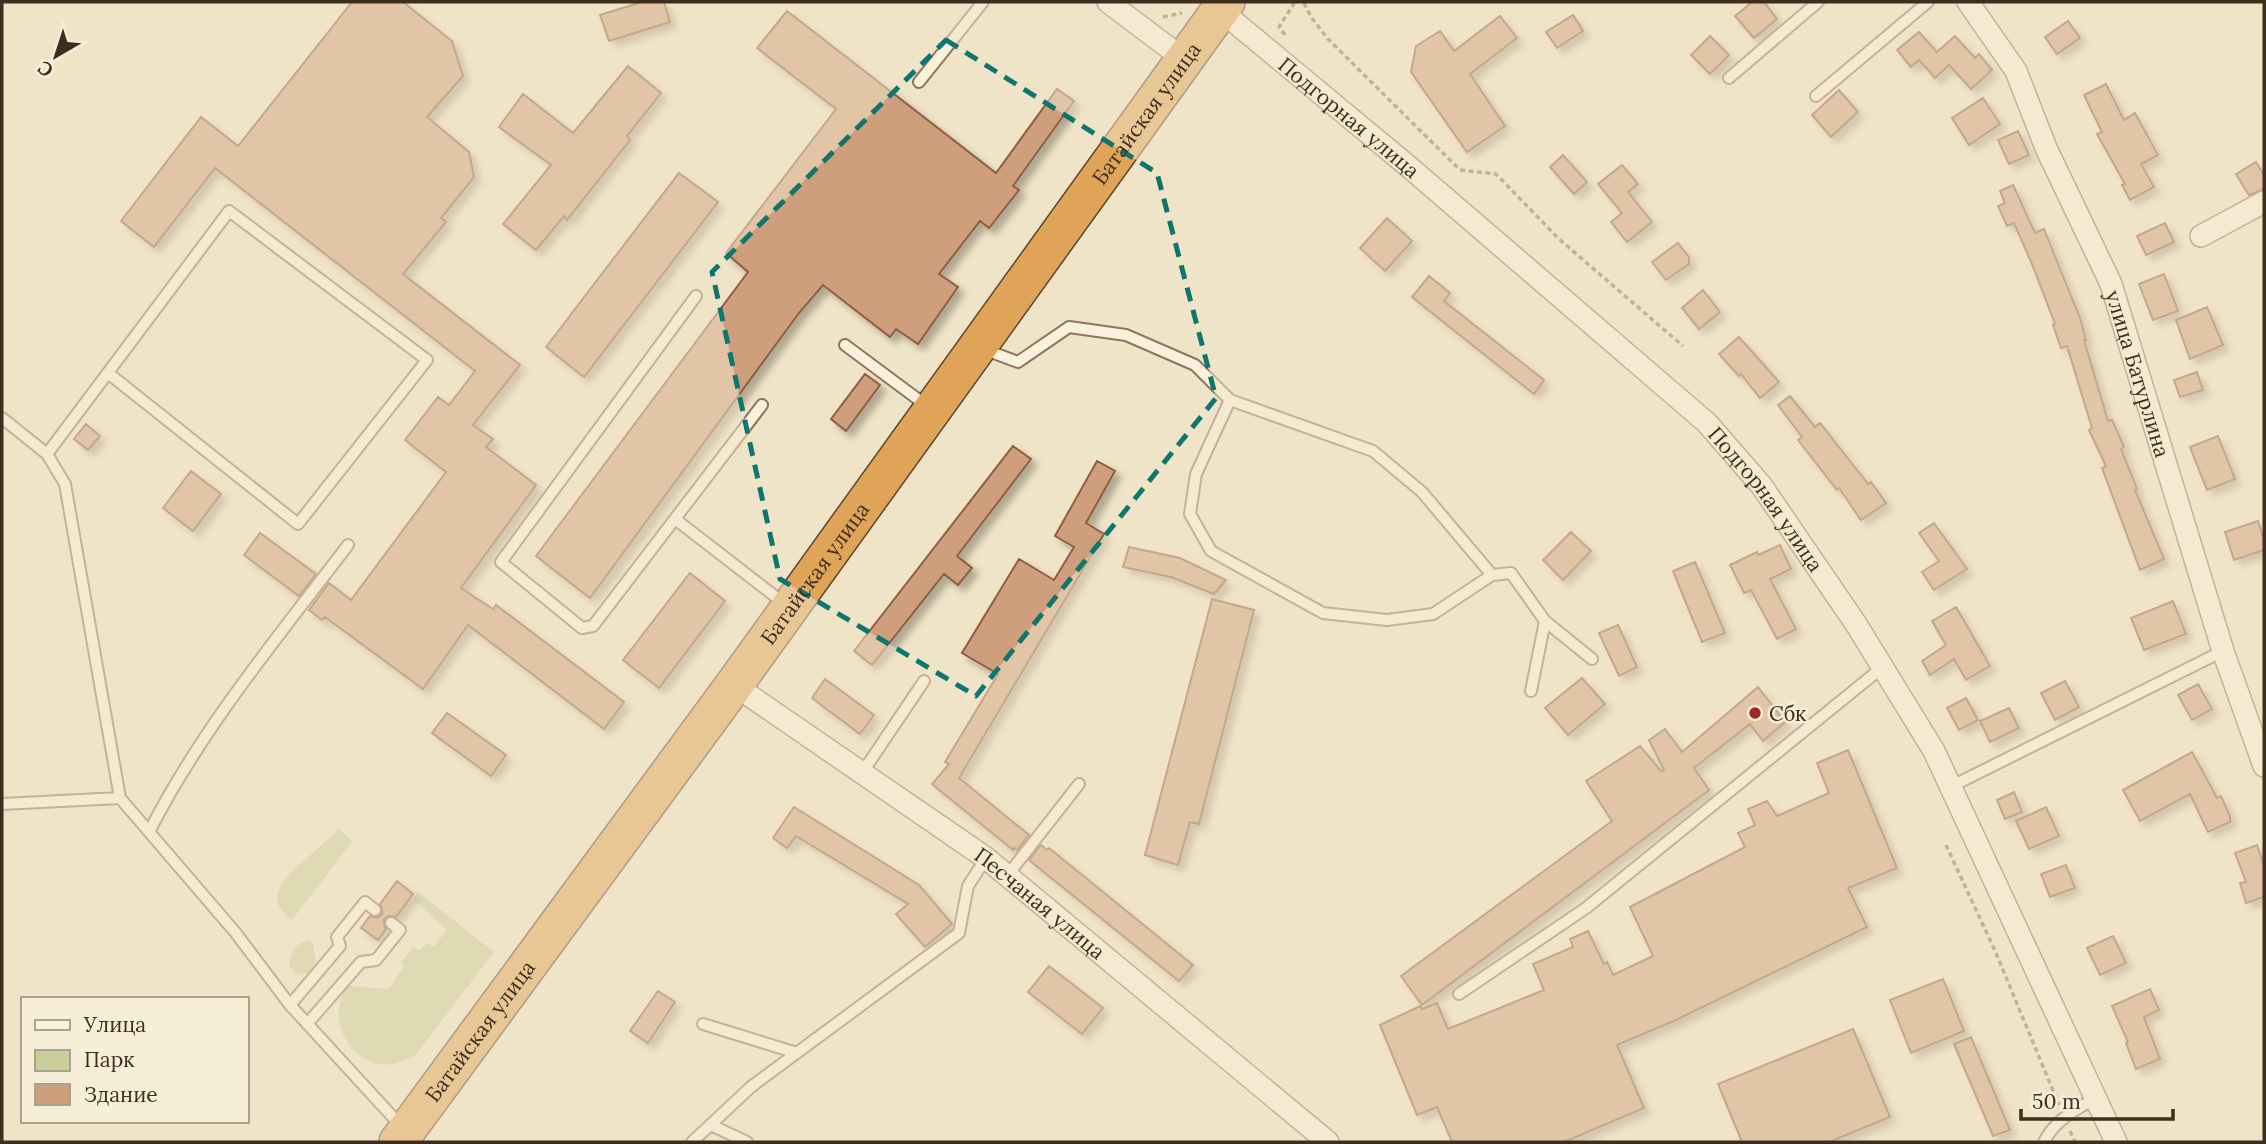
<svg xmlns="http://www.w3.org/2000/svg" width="2266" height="1144" viewBox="0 0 2266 1144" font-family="Lora,serif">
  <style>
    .green { fill: #c9cf9b }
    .building { fill: #cf9f7d; stroke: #8d5f41; stroke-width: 2; filter: url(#shadow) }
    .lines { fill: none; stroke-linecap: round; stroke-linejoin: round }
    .lane-casing { stroke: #8d765c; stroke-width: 14 }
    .street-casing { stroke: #8d765c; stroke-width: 24 }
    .highway-casing { stroke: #5b4430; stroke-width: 40 }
    .path { stroke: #8d765c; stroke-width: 3.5; stroke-dasharray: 5 3.5; stroke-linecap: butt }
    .lane { stroke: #faf1dc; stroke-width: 10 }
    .street { stroke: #faf1dc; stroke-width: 21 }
    .highway { stroke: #e0a458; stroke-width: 37 }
    .marked { fill: none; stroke: #0f766e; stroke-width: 5; stroke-dasharray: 14 9; stroke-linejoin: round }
    .poi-dot { fill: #9e2a2b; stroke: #f7eed8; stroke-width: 2.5 }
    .labels { text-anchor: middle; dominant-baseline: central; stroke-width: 5; stroke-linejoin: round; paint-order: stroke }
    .street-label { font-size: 21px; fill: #3d2e20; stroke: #f7eed8 }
    .poi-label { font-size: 21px; fill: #3d2e20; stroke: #f7eed8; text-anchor: start }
  </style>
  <defs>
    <filter id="shadow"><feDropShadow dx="6" dy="6" stdDeviation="3.5" flood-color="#0004"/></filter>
  </defs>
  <rect width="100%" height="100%" fill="#f0e4c8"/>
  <!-- green -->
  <path class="green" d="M339,829L352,841L292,920C261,897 285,878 306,859C317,849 328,839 339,829Z
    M418,892L494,952L415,1056C404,1061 389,1067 377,1064C344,1056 327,1012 348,986L389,989L404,966L401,962L413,947L420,950L428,943L434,946L447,930L413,899Z
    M309,940L313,944L316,961L309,973L297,974L289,966C289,954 296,942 309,940Z"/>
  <!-- building -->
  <path class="building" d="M352,2H403L452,41L463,76L427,117L469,152L474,177L441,218L446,222L403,274L520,365L473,425L493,439L486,447L536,485L461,588L493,609L496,605L624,702L604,729L468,625L423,689L325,617L322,620L309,610L329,583L351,600L446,472L405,440L438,397L449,405L475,371L215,168L154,247L121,221L201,117L238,146Z
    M642,2H664L670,22L609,41L600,15Z
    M1752,2H1764L1777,19L1754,38L1735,16Z
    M787,11L996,173L1057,89L1074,101L1013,186L1019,190L989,228L980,221L939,274L958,287L918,344L896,329L890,337L823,285L799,313L590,598L536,556L748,272L726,253L836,109L757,48Z
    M1573,15L1583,31L1557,48L1546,32Z
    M1500,16L1517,38L1470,74L1505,126L1467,152L1411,72L1416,46L1440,31L1454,51Z
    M2068,21L2080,38L2057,54L2045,37Z
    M1919,32L1937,52L1955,36L1975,58L1979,54L1992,70L1971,89L1949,65L1935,78L1919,60L1911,67L1897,50Z
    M1710,36L1729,55L1710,74L1691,55Z
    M628,66L661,93L627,136L630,140L567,220L564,216L536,250L503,224L551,165L499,127L523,94L573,133Z
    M2106,84L2124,120L2135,113L2158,155L2141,164L2154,187L2130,200L2122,185L2125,184L2097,134L2102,132L2084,95Z
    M1839,90L1858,112L1831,137L1812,115Z
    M1983,98L2000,124L1969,145L1952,118Z
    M2018,131L2029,155L2009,164L1998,140Z
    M1563,155L1587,182L1574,194L1550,167Z
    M2256,162L2264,175V189L2249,195L2236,174Z
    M1622,165L1638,184L1628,192L1652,222L1627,242L1611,222L1622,213L1598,184Z
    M679,173L718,202L584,377L546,347Z
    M2013,185L2035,233L2044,229L2060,269L2080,318L2086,340H2084L2108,421L2112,420L2124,447L2121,449L2137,489L2135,490L2164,559L2140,570L2102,468L2106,466L2089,430L2092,428L2067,346L2061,348L2053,325L2055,324L2032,264L2014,223L2007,226L1998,206L2005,203L2000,191Z
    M1387,218L1412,241L1385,271L1360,248Z
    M2165,223L2174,242L2146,255L2137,236Z
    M1678,243L1689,257V264L1666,280L1652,262Z
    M2164,274L2178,311L2153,320L2139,284Z
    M1429,276L1450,293L1444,301L1544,380L1534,394L1412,297Z
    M1703,290L1720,312L1699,329L1682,308Z
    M2207,307L2223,345L2190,359L2176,320Z
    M1739,337L1779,382L1760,398L1741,374L1739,376L1719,354Z
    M2197,372L2203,390L2180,397L2174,380Z
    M865,374L880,385L846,431L831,419Z
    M1790,396L1815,427L1820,423L1868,484L1871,482L1886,503L1861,520L1839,488L1837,490L1798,440L1802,437L1778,405Z
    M86,424L100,436L88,450L74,439Z
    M2218,436L2235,479L2207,490L2190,447Z
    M1013,446L1031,459L957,556L972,568L958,585L944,574L872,665L854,651Z
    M1097,461L1115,471L1086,523L1104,534L959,778L1029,835L1017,850L1014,848L1013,850L932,784L949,764L945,762L998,674L962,653L1019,559L1054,580L1074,547L1055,536Z
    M191,471L221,494L193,531L163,508Z
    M2258,521L2264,540V550L2234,560L2225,532Z
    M1934,523L1967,569L1934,590L1922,572L1939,561L1919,533Z
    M1571,532L1591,551L1563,580L1543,560Z
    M260,533L316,574L299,596L244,555Z
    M1780,545L1791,569L1770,579L1796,629L1777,639L1751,590L1744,593L1730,565L1757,552L1758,555Z
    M1129,547L1180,558L1226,580L1214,594L1171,577L1123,567Z
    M1695,562L1725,633L1702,642L1673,571Z
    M690,573L725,601L659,688L623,660Z
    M1212,599L1254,610L1199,824L1190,822L1178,865L1145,855Z
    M2173,601L2186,634L2144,650L2131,618Z
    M1956,607L1990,666L1966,680L1954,659L1930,675L1922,661L1946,645L1932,621Z
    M1618,625L1637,667L1619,676L1599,633Z
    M1582,678L1605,704L1568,735L1545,708Z
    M825,679L874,715L860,734L812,698Z
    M2065,681L2079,707L2055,720L2041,693Z
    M2198,684L2212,709L2192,720L2178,695Z
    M1758,687L1785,722L1763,741L1750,724L1694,768L1709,790L1422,1005L1401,976L1612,821L1586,781L1640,746L1661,771L1664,770L1649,740L1665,729L1682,752Z
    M1966,698L1978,720L1959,730L1947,708Z
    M2009,708L2019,728L1990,742L1980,721Z
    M447,713L506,755L491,776L432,733Z
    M1848,750L1897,868L1848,888L1867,927L1676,1020L1617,1045L1644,1108L1564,1142H1452L1437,1107L1417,1115L1380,1025L1420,1006L1422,1009L1437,1003L1448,1029L1544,990L1533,964L1573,947L1570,939L1588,931L1604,964L1607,962L1613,975L1653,956L1630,907L1745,847L1738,833L1755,825L1748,809L1767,801L1777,816L1829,793L1817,763Z
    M2192,752L2217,798L2221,796L2230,816V822L2208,832L2190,794L2140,821L2123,790Z
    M2014,792L2022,812L2005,819L1997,800Z
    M794,807L919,885L952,924L925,947L896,914L908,904L796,836L787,848L773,838Z
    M2046,807L2059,836L2029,849L2016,821Z
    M1041,845L1047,850L1049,848L1193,965L1179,981L1029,860Z
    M2257,845L2264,866V897L2246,903L2240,883L2246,882L2235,853Z
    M2066,865L2075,888L2050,897L2041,874Z
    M397,881L413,894L396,917L389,916L384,919V925L386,929L378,940L361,928L370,916L377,918L382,914V908L380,904Z
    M2113,936L2126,963L2100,975L2087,948Z
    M1049,966L1103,1008L1082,1034L1028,992Z
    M1943,979L1964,1031L1911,1053L1890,1000Z
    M2150,989L2159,1010L2144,1017L2160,1059L2136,1069L2126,1043L2128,1042L2112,1006Z
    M658,991L675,1002L648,1043L630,1031Z
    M1853,1029L1890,1117L1829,1142H1742L1718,1084Z
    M1971,1037L2010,1130L1993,1136L1954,1044Z"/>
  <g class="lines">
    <defs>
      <path id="lane" d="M1729,78L1818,2
        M919,82L983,2
        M1816,96L1928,2
        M696,296L501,562L582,628L593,626L762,405
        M845,345L927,406
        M983,349L1018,362L1069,327L1126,335L1195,365L1230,400L1196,474L1190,514L1211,551L1323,613L1387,620L1433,614L1492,575L1511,573L1545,621L1592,659
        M108,373L298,524L427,360L229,211L47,454L65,484L120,798
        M1230,400L1373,451L1422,492L1492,575
        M2,418L47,454
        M675,519L785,604
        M1531,691L1545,621
        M862,773L924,681
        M1952,786L2223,651
        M2,804L120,798L235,932L290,1005L401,1126
        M149,832C202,728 278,637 348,545
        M1007,876L1079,784
        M1459,994L1586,908L1884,666
        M290,1005L340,946L337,937L365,902L375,910
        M307,1024L361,962L376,960L400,930L391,923
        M703,1024L797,1053
        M711,1125L747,1142
        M692,1142L752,1086L959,933L968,886L986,858
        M2044,1142C2055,1120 2075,1110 2096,1098"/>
      <g id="street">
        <path d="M1108,2L1185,60"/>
        <path id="s1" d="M1968,2L2016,71L2046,148L2111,284L2223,651L2264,766"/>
        <path id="s2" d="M1220,10L1408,166L1707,423L1761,485L1856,624L1934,751L2116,1142"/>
        <path d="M2201,236L2264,202"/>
        <path id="s3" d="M734,685L986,858L1328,1142"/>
      </g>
      <g id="highway">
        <path id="s4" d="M398,1142L734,685L1226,2"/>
      </g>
    </defs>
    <!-- lane casing -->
    <use href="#lane" class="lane-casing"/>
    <!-- street casing -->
    <use href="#street" class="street-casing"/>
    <!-- highway casing -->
    <use href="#highway" class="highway-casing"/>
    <!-- path -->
    <path class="path" d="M1304,3L1311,17L1328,39L1460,170L1496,174L1559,239L1683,346
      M1163,17L1182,13
      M1285,35L1279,27L1295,2
      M1946,845L1996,953L2059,1105
      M2070,1131L2075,1142"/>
    <!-- lane -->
    <use href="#lane" class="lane"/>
    <!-- street -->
    <use href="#street" class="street"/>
    <!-- highway -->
    <use href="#highway" class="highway"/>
  </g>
  <!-- marked area -->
  <path d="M0 0H2266V1144H0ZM946,40L1157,173L1216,398L976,696L780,579L712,272Z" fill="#f0e4c8" fill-opacity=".55" fill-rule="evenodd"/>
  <path class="marked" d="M946,40L1157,173L1216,398L976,696L780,579L712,272Z"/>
  <!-- markers -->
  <circle class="poi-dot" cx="1755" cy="713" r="7"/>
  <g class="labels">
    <!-- street labels -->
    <g class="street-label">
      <text stroke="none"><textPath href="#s4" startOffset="1272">Батайская улица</textPath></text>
      <text stroke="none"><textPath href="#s2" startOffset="168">Подгорная улица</textPath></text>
      <text stroke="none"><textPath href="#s1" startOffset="411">улица Батурлина</textPath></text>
      <text stroke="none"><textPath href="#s2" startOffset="735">Подгорная улица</textPath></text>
      <text stroke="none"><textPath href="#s4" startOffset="705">Батайская улица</textPath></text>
      <text stroke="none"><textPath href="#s3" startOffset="376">Песчаная улица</textPath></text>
      <text stroke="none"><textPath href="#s4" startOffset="138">Батайская улица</textPath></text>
    </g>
    <!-- poi labels -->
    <g class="poi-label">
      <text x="1769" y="713">Сбк</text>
    </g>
  </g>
  <!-- border -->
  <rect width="2266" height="1144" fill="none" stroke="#3d2e20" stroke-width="7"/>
  <!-- legend -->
  <rect x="21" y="997" width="228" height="126" fill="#f7eed8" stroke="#ada18e" stroke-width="2"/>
  <rect x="35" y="1020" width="35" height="10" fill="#faf1dc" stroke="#ada18e" stroke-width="2"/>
  <text x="84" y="1032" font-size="21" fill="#3d2e20">Улица</text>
  <rect x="35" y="1050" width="35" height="21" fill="#c9cf9b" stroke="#ada18e" stroke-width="2"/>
  <text x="84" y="1067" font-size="21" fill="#3d2e20">Парк</text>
  <rect x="35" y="1084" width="35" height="21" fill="#cf9f7d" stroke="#ada18e" stroke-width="2"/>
  <text x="84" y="1102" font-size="21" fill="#3d2e20">Здание</text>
  <!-- north arrow -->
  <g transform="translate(56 56) rotate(219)" stroke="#f7eed8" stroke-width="5" paint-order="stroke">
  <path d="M0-5L12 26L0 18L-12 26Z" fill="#3d2e20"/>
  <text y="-10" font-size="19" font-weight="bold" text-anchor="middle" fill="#3d2e20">С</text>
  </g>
  <!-- scale -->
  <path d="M2021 1109v10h152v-10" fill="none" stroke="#3d2e20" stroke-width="3.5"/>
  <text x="2032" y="1109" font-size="21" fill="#3d2e20" stroke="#f7eed8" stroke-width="5" paint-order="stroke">50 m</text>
</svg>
